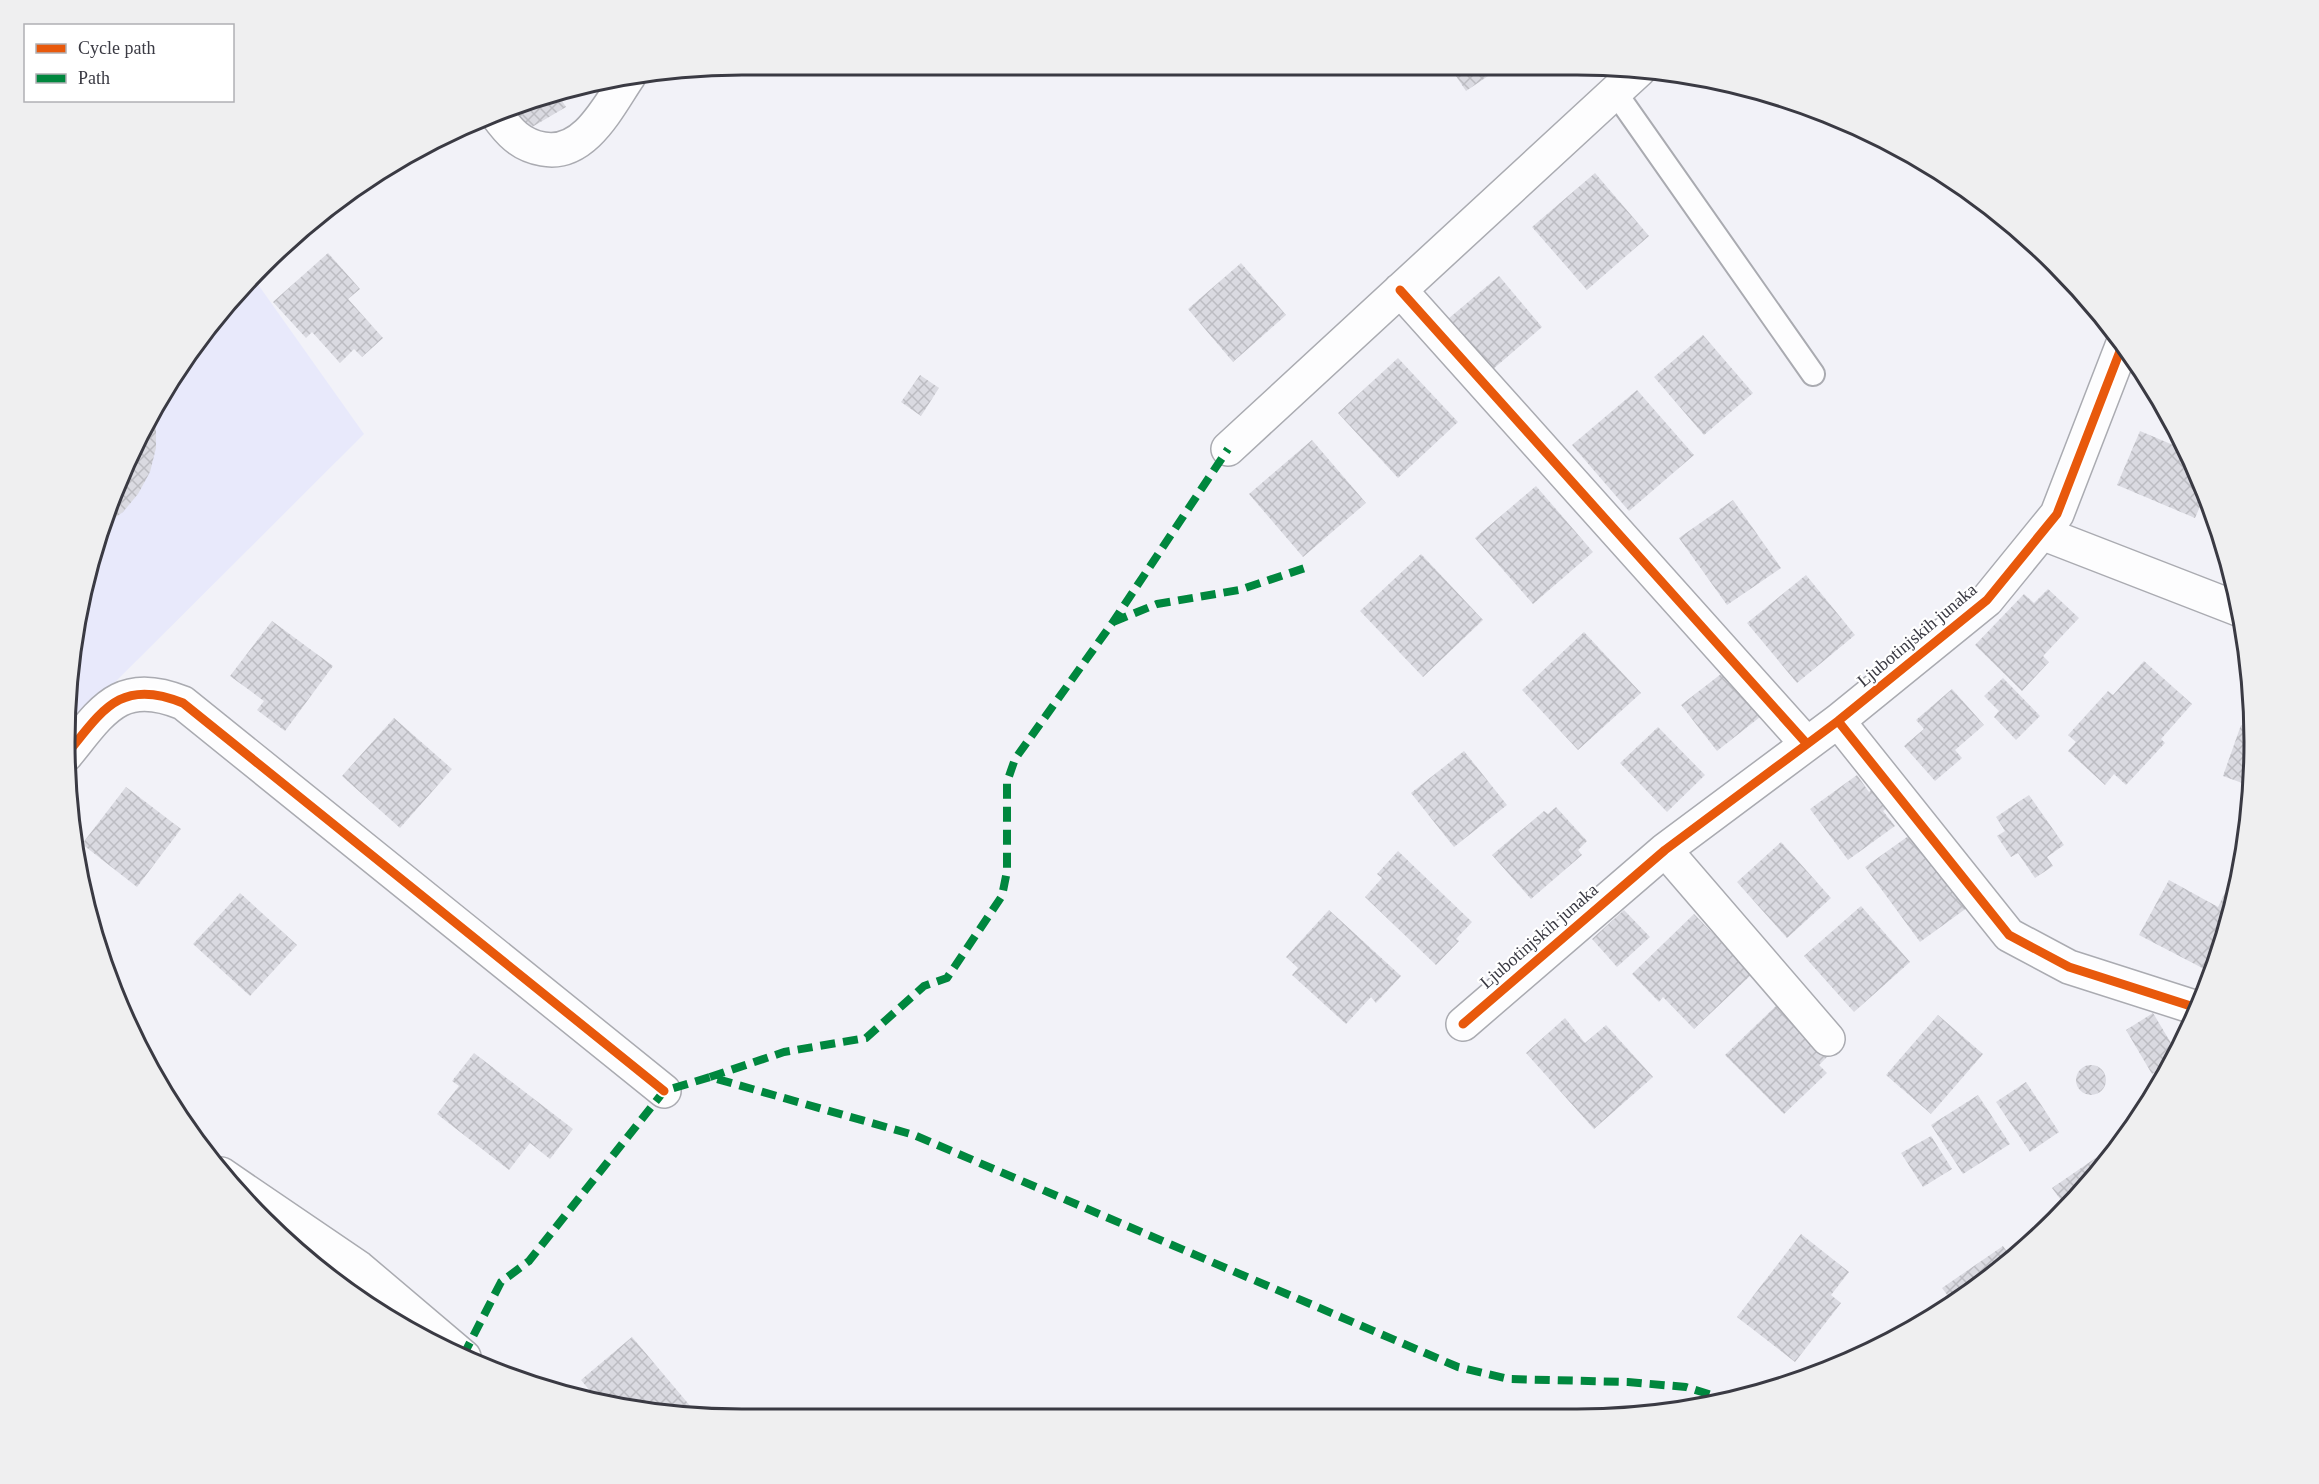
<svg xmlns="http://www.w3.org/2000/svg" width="2319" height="1484" viewBox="0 0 2319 1484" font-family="'Times New Roman',serif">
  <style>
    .built { fill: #e8e9fb }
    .building { fill: url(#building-cross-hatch) }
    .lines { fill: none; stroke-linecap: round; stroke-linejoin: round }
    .service-casing { stroke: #aaabb1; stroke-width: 26 }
    .minor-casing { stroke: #aaabb1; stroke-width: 36 }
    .service { stroke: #fdfdfe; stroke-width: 22 }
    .minor { stroke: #fdfdfe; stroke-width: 33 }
    .quiet { stroke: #00873e; stroke-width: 8; stroke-dasharray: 15 8; stroke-linecap: butt }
    .cycleway-casing { stroke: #fff; stroke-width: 13 }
    .cycleway { stroke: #e8590c; stroke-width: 9 }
    .labels { text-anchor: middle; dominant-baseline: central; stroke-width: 4.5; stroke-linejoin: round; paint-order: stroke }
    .street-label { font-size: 18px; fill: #3a3a43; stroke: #fff }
    .rim { fill: none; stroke: #3a3a43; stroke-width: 3 }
  </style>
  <defs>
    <pattern id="building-cross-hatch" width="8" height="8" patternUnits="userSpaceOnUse" patternTransform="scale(1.5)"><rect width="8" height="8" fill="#dadae1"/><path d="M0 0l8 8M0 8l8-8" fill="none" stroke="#bcbcc2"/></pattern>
  </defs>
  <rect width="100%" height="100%" fill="#f2f2f8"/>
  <!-- built -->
  <path class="built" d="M252,276L364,434L65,732L77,610L101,524L155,404L204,330Z"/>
  <!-- building -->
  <path class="building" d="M1452,70H1497L1466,91Z
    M557,93L566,107L527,130L512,106L525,100Z
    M1595,173L1649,236L1587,290L1532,227Z
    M328,253L360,289L348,299L383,338L362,357L354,349L340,363L312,332L306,338L273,302Z
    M1241,263L1286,315L1233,362L1188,309Z
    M1499,276L1542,327L1492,370L1448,319Z
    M1703,335L1753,393L1704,435L1654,377Z
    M1398,358L1458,422L1398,478L1338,413Z
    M920,375L939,388L921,416L901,402Z
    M1637,390L1694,455L1629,511L1572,445Z
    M152,410L156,423V448L150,472L138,494L123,512L100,528Z
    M2140,431L2185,450L2205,495L2195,518L2117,485Z
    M1312,440L1366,503L1303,557L1249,494Z
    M1536,486L1593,552L1533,604L1475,538Z
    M1733,500L1781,568L1727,605L1679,538Z
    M1421,554L1483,620L1423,677L1360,611Z
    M1806,575L1855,635L1797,683L1747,623Z
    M2048,589L2079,618L2043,656L2049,662L2022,691L1975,645L2024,594L2034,603Z
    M272,621L333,666L285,731L257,710L264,701L230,676Z
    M1584,632L1641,693L1578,750L1522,690Z
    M2144,661L2192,704L2161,739L2165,743L2126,785L2114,774L2105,785L2068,751L2076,742L2068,735L2108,691L2113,695Z
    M1730,667L1765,713L1717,751L1681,705Z
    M2003,678L2040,716L2016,740L1994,717L1999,711L1984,696Z
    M1952,689L1984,725L1955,750L1962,758L1935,781L1904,746L1924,729L1916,720Z
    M394,718L452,769L400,828L342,776Z
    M2241,725L2251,729L2253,787L2223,776Z
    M1658,727L1705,775L1667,812L1620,763Z
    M1464,751L1507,805L1454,847L1411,793Z
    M1857,775L1869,792L1878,785L1892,804L1883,811L1895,826L1848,860L1810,809Z
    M126,787L181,829L137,887L82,844Z
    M2029,795L2064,845L2047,857L2053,866L2035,878L2018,853L2011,857L1997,836L2005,831L1996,817Z
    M1556,807L1587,841L1578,850L1582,855L1531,899L1492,855L1544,811L1548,814Z
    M1921,827L1975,902L1920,942L1865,867Z
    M1781,842L1831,898L1787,938L1737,882Z
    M1398,851L1472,922L1456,939L1459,941L1436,965L1365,897L1382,878L1377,874Z
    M2169,880L2218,907L2225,893L2235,898L2231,918L2220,948L2208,971L2139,935Z
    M240,893L297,945L250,996L193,944Z
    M1861,906L1910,962L1854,1012L1804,956Z
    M1329,910L1401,976L1376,1003L1371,997L1346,1024L1292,975L1298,968L1286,957Z
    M1624,910L1650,937L1617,967L1592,939Z
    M1694,914L1752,974L1694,1029L1663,997L1659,1002L1632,974Z
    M1778,1004L1828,1056L1819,1065L1827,1073L1784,1114L1725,1055Z
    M2153,1013L2177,1053L2172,1062L2152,1074L2126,1030Z
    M1938,1015L1983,1054L1931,1114L1886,1075Z
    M1565,1018L1585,1043L1606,1025L1653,1077L1594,1129L1526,1053Z
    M474,1053L573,1129L550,1159L530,1143L509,1170L437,1114L459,1086L452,1081Z
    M2076 1080a15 15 0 1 1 30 0a15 15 0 1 1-30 0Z
    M2026,1082L2059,1132L2030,1152L1996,1102Z
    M1978,1095L2010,1144L1963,1174L1931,1125Z
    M1931,1136L1952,1169L1923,1187L1901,1153Z
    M2100,1155L2106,1164L2066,1207L2052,1188Z
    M1801,1234L1849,1272L1831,1295L1841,1303L1795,1362L1737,1317Z
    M2003,1246L2012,1259L1951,1300L1942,1288Z
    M632,1337L697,1414H654L596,1398L581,1380Z"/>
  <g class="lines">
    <defs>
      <path id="service" d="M1615,92L1813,374"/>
      <path id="minor" d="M496,114C509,132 520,145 543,149C585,157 609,105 629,76
        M1400,290L1807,744
        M1228,449L1639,70
        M2042,533L2238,609
        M1838,721L2009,935L2069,967L2197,1008
        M66,755C102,711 120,677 183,703L664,1091
        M1665,850L1828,1039
        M1463,1024L1665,850L1838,721L1987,600L2057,514L2122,346
        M221,1174L359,1268L464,1357"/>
    </defs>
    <!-- service casing -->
    <use href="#service" class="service-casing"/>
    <!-- minor casing -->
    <use href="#minor" class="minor-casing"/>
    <!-- service -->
    <use href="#service" class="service"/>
    <!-- minor -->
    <use href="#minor" class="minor"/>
    <!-- quiet -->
    <path class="quiet" d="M1113,622L1157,604L1239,590L1305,568
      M710,1077L784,1052L866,1038L924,986L947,978L1002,896L1007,871V782L1015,759L1113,622L1228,449
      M463,1356L501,1282L529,1261L664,1091L710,1077L914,1135L1458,1367L1509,1379L1628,1382L1686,1387L1728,1400"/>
    <defs>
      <path id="cycleway" d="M1400,290L1807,744
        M1838,721L2009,935L2069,967L2197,1008
        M66,755C102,711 120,677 183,703L664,1091
        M1463,1024L1665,850L1838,721L1987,600L2057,514L2122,346"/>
    </defs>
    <!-- cycleway casing -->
    <use href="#cycleway" class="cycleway-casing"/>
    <!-- cycleway -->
    <use href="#cycleway" class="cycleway"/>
  </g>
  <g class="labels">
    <!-- street labels -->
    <g class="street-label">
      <text transform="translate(1917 635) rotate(-40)">Ljubotinjskih junaka</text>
      <text transform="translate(1539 936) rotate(-41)">Ljubotinjskih junaka</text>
    </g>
  </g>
  <!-- crop -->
  <path d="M0 0H2319V1484H0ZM742 75H1577A667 667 0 0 1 2244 742V742A667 667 0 0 1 1577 1409H742A667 667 0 0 1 75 742V742A667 667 0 0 1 742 75Z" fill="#efeff0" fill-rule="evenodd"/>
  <path class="rim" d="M742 75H1577A667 667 0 0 1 2244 742V742A667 667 0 0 1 1577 1409H742A667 667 0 0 1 75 742V742A667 667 0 0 1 742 75Z"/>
  <!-- legend -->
  <rect x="24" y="24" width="210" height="78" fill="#ffffff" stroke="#b0b0b4" stroke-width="1.5"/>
  <rect x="36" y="44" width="30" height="9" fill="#e8590c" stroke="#b0b0b4" stroke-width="1.5"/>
  <text x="78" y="54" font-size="18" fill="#3a3a43">Cycle path</text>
  <rect x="36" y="74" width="30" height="9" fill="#00873e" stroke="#b0b0b4" stroke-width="1.5"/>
  <text x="78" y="84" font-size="18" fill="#3a3a43">Path</text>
</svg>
